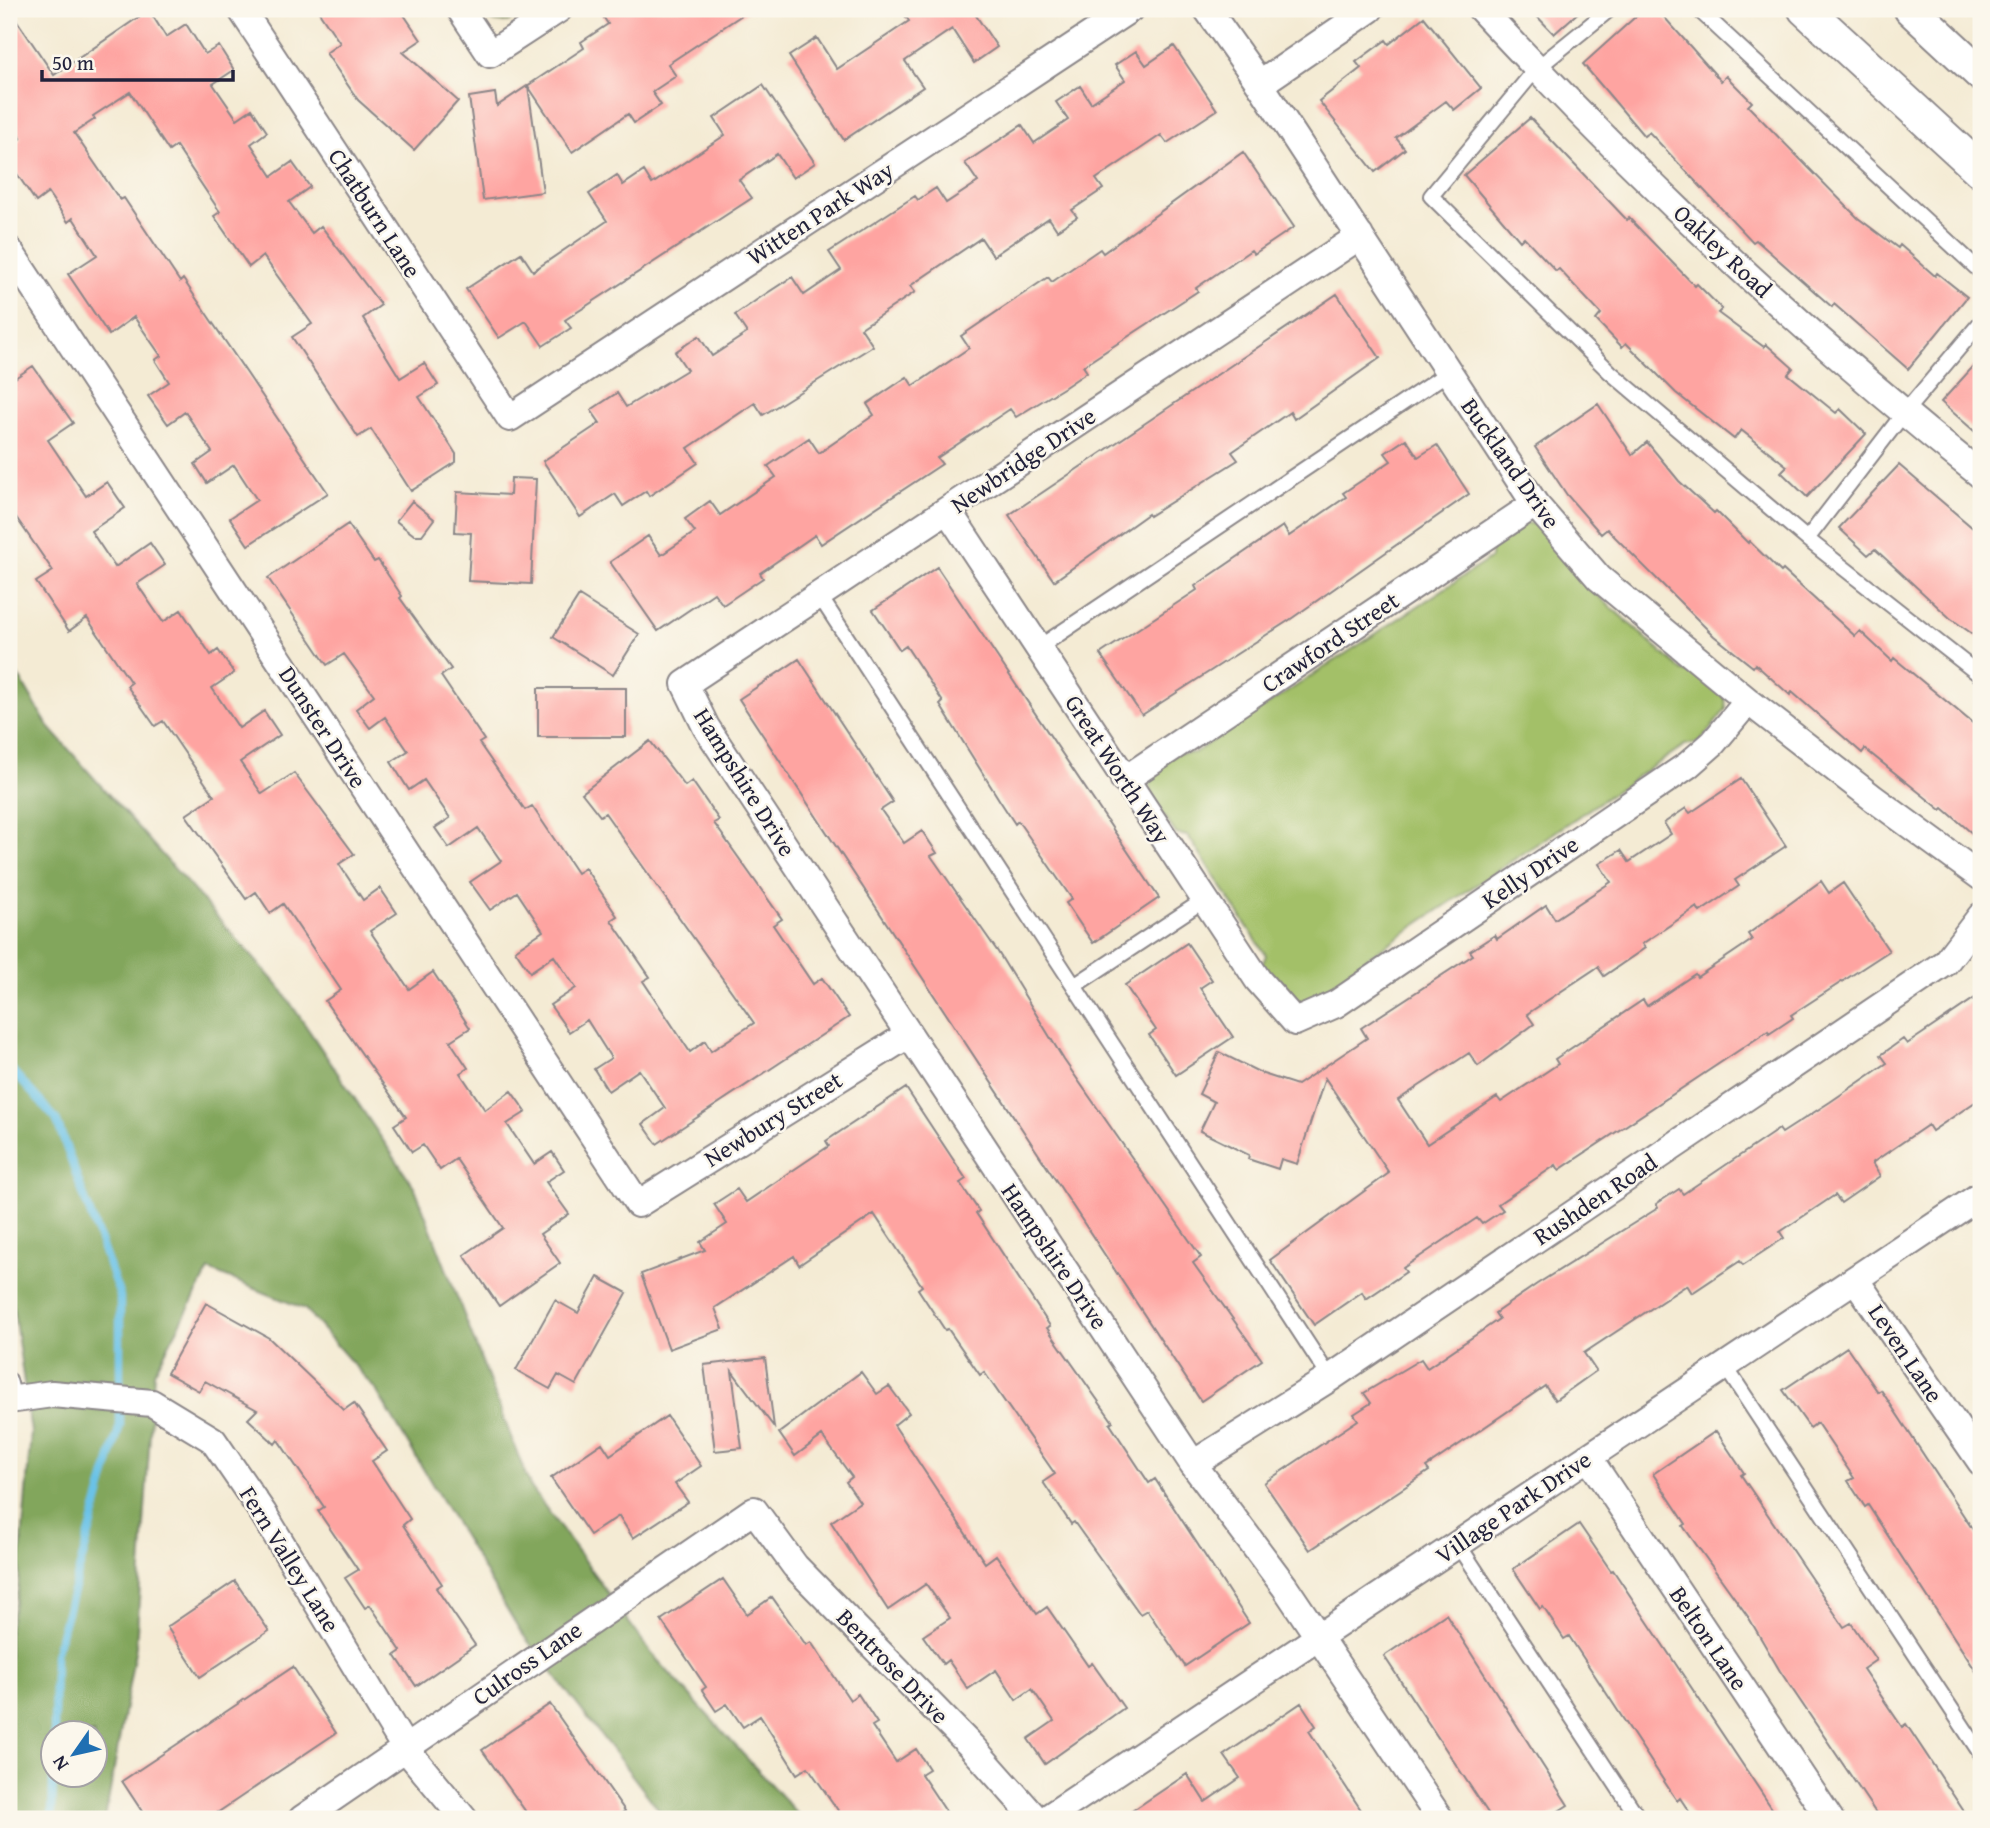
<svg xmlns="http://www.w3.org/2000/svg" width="1990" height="1828" viewBox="0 0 1990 1828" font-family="'Gentium Book Plus',serif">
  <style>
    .green { fill: #a3c067; stroke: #627151; stroke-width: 2 }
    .forest { fill: #82a65c; stroke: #52644c; stroke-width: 2; fill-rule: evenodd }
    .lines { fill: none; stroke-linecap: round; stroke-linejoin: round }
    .stream { stroke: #6ac2e7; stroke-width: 8 }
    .building { fill: #fea4a1 }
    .service-casing { stroke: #8b8688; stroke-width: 18 }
    .minor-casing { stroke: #8b8688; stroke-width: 30 }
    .tertiary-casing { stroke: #8b8688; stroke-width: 37 }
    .service { stroke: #fff; stroke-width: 14 }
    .minor { stroke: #fff; stroke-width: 26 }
    .tertiary { stroke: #fff; stroke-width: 33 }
    .labels { text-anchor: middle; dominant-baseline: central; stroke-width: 5; stroke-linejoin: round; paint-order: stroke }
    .street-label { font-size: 24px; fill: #22223b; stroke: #fbf7ec }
  </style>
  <rect width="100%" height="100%" fill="#fbf7ec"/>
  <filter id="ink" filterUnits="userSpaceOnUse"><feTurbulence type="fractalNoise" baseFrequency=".0143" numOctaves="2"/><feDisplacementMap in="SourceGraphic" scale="14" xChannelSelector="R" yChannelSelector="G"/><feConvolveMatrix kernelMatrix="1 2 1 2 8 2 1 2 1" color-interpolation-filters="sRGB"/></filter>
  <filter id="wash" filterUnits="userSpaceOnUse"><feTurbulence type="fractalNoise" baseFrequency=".00686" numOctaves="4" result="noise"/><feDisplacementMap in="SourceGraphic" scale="28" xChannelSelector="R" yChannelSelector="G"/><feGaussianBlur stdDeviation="1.57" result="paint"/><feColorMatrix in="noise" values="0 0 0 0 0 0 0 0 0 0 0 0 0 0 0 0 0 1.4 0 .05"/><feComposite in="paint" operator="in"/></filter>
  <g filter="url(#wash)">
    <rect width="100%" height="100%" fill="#f4ebd4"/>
    <!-- green -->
    <path class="green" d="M475,9H534C513,23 494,30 475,9Z
      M1524,523L1539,524L1576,564L1577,577L1683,671L1703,674L1725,698L1726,709L1700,742L1685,745L1349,970L1346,983L1316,1002L1293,1001L1262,965L1266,955L1188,836L1176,834C1164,815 1145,796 1150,773L1177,753H1194L1491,558V544Z"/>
    <!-- forest -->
    <path class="forest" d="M9,660L48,726L281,989L415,1188L530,1486L652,1654L802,1819H666L520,1631L376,1390L305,1309L209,1270L154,1373L136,1646L105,1819H9V1628L18,1589L31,1432L9,1278V1202L13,1191L9,1184ZM52,1734H94V1776H52Z"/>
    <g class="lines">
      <!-- stream -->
      <path class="stream" d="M9,1067L56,1119L120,1296V1425L55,1655L54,1734
        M52,1819L53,1776"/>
    </g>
    <g id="blocks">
      <!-- building -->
      <path class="building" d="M9,9L54,75L149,10L166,37L186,24L205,54L219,46L234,70L213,84L237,119L252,109L267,132L251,144L272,176L292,162L310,187L289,202L312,233L321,226L381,305L363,318L400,378L424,363L438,385L419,397L456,454V462L411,491L371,429L358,437L292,337L312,324L263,256L249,267L214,216L220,212L176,146L169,151L130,92L93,116L95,119L74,133L120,200L124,198L180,282L183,279L328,493L248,545L230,518L257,500L234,465L207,483L195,464L212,452L185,412L168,424L148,396L169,382L155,360L161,356L134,317L109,335L68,274L97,255L73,218L68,222L48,193L36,202L9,162V146L21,138L9,120Z
        M317,9H400L421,40L403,52L458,101L414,150L358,100L326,53L340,43Z
        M598,9H751L668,64L676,76L652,92L661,105L634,123L628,114L572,152L528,86L543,192L483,200L469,97L495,93L497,106L584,48L581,42L608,24Z
        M900,9H982L975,14L997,47L974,63L952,29L905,61L923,87L844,140L789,56L817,38L837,69L909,21Z
        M1530,9H1582L1554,34Z
        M1644,9H1657L1721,81L1726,76L1752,102L1748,106L1858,218L1898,248L1900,245L1935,276L1937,273L1967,297L1908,369L1834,304L1832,307L1756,240L1753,242L1649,132L1644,136L1583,64Z
        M1424,17L1481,88L1454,110L1446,101L1396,138L1405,149L1375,172L1319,101L1361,68L1356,62L1386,40L1389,44Z
        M1174,46L1217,110L1167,143L1161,135L1096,179L1103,189L1072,210L1077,217L1057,230L1049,218L993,256L981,238L910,286L915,292L861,328L873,346L763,415L755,403L688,448L698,463L649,496L646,491L623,506L615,494L580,517L543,461L600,423L591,410L617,393L626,407L687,370L675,352L699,336L712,356L747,333L735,315L758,299L792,277L804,295L841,270L829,252L915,196L918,200L936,188L946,203L978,182L965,163L1022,125L1034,143L1068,120L1056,102L1080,86L1091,103L1125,80L1115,65L1136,51L1146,65Z
        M763,85L815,163L793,178L777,154L739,180L752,198L565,320L571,328L543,346L526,321L499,338L466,289L521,253L533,271L607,221L589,194L617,175L623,185L644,171L652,184L725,135L714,118Z
        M1530,118L1627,220L1629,218L1695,286L1697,284L1722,309L1718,313L1764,347L1766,344L1793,368L1788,374L1836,413L1840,409L1866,434L1807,497L1781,472L1787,466L1741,430L1734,439L1676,393L1626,343L1622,347L1596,320L1601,314L1559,269L1556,271L1524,237L1520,241L1464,175Z
        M1243,152L1294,227L1254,254L1251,250L1196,288L1198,291L1083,366L1087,372L1065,387L1016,417L1010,409L937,458L942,464L821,544L815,535L760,573L763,578L723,605L714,593L658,631L610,562L648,536L661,555L695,532L685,519L710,501L720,515L776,477L768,466L809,438L819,453L874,415L867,404L907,377L913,386L969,348L961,336L1048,277L1052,282L1100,249L1103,253Z
        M1337,294L1380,358L1294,419L1290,412L1232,452L1238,460L1149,516L1148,514L1054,581L1009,515Z
        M1981,358V437L1941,402Z
        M33,366L73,423L48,440L86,496L107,482L125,508L91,531L115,567L150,543L165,565L137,584L163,622L181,610L211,655L218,650L234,673L212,688L239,728L264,711L280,735L240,762L262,794L294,773L354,854L339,864L363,900L380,888L397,913L370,931L409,989L433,972L470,1028L450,1041L468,1068L460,1073L485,1110L511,1091L526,1112L507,1124L534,1164L552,1152L564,1170L546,1182L569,1214L540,1234L560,1263L499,1306L464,1255L503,1228L456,1159L440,1170L423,1145L412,1152L394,1125L406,1117L325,1001L341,990L283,904L270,913L256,892L246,899L186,815L214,796L163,721L155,726L127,686L131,683L87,618L69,631L36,582L53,571L9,507V382Z
        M1598,404L1632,455L1647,442L1679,481L1714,513L1716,511L1748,543L1749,541L1781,572L1783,570L1855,636L1860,631L1892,661L1894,658L1981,730V841L1943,808L1941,810L1865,749L1862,753L1792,692L1790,695L1755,664L1753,667L1714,636L1607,529L1601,534L1567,495L1535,447Z
        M1406,439L1418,457L1437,445L1469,494L1288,621L1142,715L1100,654L1197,590L1195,586L1283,526L1289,536L1346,497L1343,493L1391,461L1385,453Z
        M1899,465L1981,535V640L1950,618L1875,549L1868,555L1839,528Z
        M511,478L536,479L531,584L468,581L471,533L455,532L457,492L510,495Z
        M412,501L434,519L422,535H414L396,521Z
        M348,524L374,562L378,560L402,596L400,598L451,669L441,676L484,740L479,743L525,810L532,806L577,873L585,868L617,916L611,920L650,977L643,981L690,1052L705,1041L711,1051L754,1023L605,813L600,816L582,793L650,741L685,786L692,781L719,820L714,823L782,919L773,925L813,984L822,978L849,1017L657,1144L643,1124L665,1108L639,1070L608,1091L594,1069L611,1058L587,1020L569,1032L550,1005L576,988L554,956L530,972L515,950L543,931L517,892L490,910L470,882L501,861L478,828L449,848L435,828L450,818L424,780L409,790L391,762L408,751L385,717L370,728L356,709L374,695L344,654L327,665L268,578Z
        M937,567L1159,898L1093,943L1066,903L1072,899L1018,821L1015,824L1000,801L940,705L943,702L906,646L900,650L873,610Z
        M579,596L639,634L613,675L553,637Z
        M799,659L893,802L881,810L904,843L922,831L937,853L931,856L998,952L1064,1060L1201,1257L1193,1263L1262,1360L1201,1401L739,699Z
        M538,688H626V737H538Z
        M1741,779L1786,846L1735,880L1739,886L1700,912L1697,907L1642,944L1645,948L1604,976L1598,967L1527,1014L1534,1024L1478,1066L1469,1053L1398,1100L1427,1144L1497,1097L1501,1102L1558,1064L1555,1059L1643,1000L1647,1006L1695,974L1697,977L1752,940L1748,934L1821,881L1829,893L1843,883L1889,951L1791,1015L1793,1018L1769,1034L1768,1031L1559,1170L1556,1165L1498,1204L1503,1210L1482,1224L1477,1218L1403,1268L1406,1272L1366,1299L1362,1292L1314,1325L1270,1260L1389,1173L1325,1078L1297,1164L1281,1159L1278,1169L1248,1159L1249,1155L1200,1131L1214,1102L1199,1094L1219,1052L1263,1074L1297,1085L1367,1038L1361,1028L1473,955L1470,951L1495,935L1497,939L1546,905L1555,919L1611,882L1599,864L1621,850L1629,862L1671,834L1664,823L1686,808L1690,813Z
        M1187,943L1212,980L1200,988L1233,1037L1176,1075L1149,1035L1156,1030L1125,985Z
        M1981,994V1098L1932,1131L1928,1125L1872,1163L1880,1176L1841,1203L1835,1195L1780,1232L1784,1238L1743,1265L1740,1261L1692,1293L1687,1285L1584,1353L1596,1371L1555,1400L1545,1386L1426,1467L1429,1471L1310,1550L1264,1483L1358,1420L1354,1414L1371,1403L1364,1393L1421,1359L1427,1368L1499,1319L1495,1313L1537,1284L1658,1208L1656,1204L1679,1189L1683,1194L1779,1129L1782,1133L1830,1102L1887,1063L1881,1055L1903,1039L1907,1044Z
        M906,1088L966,1179L960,1183L979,1211L976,1213L1050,1326L1047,1328L1113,1422L1110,1424L1149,1483L1155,1479L1249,1623L1185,1666L1147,1610L1140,1614L1074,1522L1071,1524L1043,1482L1055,1474L984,1372L980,1375L948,1329L945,1330L918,1289L922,1286L874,1214L799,1265L794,1256L715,1308L723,1329L669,1349L641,1274L705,1250L700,1242L727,1224L714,1204L737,1189L746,1202L829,1146L826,1141Z
        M598,1277L627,1293L576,1385L558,1375L550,1389L516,1370L555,1300L578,1313Z
        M206,1303L269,1338L344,1410L354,1403L387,1451L372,1461L410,1519L403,1525L442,1584L436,1588L475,1645L416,1686L395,1655L401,1651L370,1605L365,1608L345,1578L358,1570L318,1511L324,1507L278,1440L275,1444L248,1419L257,1410L205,1381L199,1391L167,1373Z
        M1847,1347L1878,1392L1881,1390L1981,1542V1679L1868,1505L1865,1507L1848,1481L1854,1478L1817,1423L1810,1428L1783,1390Z
        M765,1358L774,1427L732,1371L742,1448L715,1451L704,1365Z
        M861,1372L877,1394L889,1386L909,1413L894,1425L985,1563L996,1555L1037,1614L1047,1607L1088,1666L1092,1663L1124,1708L1045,1764L1028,1739L1054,1721L1032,1689L1016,1700L996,1670L968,1689L948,1660L943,1664L923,1636L950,1618L926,1584L888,1610L831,1522L860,1502L846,1482L852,1477L822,1436L795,1456L779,1433Z
        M667,1416L701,1466L675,1484L688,1502L633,1538L619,1516L590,1535L551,1478L602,1443L610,1455Z
        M1716,1431L1744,1473L1741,1475L1844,1627L1851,1623L1876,1660L1863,1669L1902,1727L1906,1724L1969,1819H1880L1780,1671L1749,1618L1683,1526L1686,1524L1653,1474Z
        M1579,1524L1611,1571L1613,1570L1779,1819H1694L1680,1798L1677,1801L1569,1636L1564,1639L1543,1607L1540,1609L1513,1569Z
        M723,1579L747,1614L772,1597L806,1645L811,1642L850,1700L858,1694L877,1723L872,1726L896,1762L916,1749L929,1769L921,1774L951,1819H844L808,1767L797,1774L760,1716L743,1727L727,1704L716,1711L702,1690L706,1687L661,1620Z
        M235,1581L269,1631L200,1677L167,1627Z
        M1446,1614L1568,1805L1546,1819H1492L1384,1656Z
        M293,1667L336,1733L208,1819H147L122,1781Z
        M1301,1703L1316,1726L1309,1731L1367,1819H1120L1187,1774L1205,1802L1240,1778L1224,1755Z
        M550,1704L625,1811L613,1819H531L482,1750Z"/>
    </g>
  </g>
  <g filter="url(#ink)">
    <use href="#blocks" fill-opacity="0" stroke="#8b8688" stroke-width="2"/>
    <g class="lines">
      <defs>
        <path id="service" d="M1610,9L1536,69L1431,196L1610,372L1807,539L1981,676
          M1698,9L1981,272
          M1807,539L1904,413L1981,322
          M819,595L1330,1378
          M1038,648L1449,372
          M1074,986L1204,900
          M1725,1366L1981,1754
          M9,1380L14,1399
          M1458,1544L1639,1819"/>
        <path id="minor" d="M241,9L510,418L1130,9
          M460,9L490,54L559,9
          M1207,9L1260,84L1535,504L1599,578L1748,701L1873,798L1981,877
          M1481,9C1636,176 1802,333 1981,475
          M1260,84L1370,9
          M1360,236L685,684L706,727L1193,1464L1285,1587L1440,1819
          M9,250L638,1204L908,1035
          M948,511L1258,980L1295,1022L1336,1004L1688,765L1713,743L1748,701
          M1124,780L1535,504
          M1855,1279L1981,1462
          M9,1400L52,1394L152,1403L213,1440L263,1513L405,1748L464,1819
          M1588,1457L1830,1819
          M1193,1464L1330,1378L1945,963L1981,916
          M302,1819L754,1510L795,1566L972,1747L1036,1819
          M1046,1819L1981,1195"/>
        <path id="tertiary" d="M1805,9L1981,171
          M1911,9L1981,74"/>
      </defs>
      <!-- service casing -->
      <use href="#service" class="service-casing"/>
      <!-- minor casing -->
      <use href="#minor" class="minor-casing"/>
      <!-- tertiary casing -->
      <use href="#tertiary" class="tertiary-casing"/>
      <!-- service -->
      <use href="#service" class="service"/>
      <!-- minor -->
      <use href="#minor" class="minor"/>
      <!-- tertiary -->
      <use href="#tertiary" class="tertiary"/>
    </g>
  </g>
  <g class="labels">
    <!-- street labels -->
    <g class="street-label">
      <text transform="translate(375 213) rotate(57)">Chatburn Lane</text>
      <text transform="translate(820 213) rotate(-33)">Witten Park Way</text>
      <text transform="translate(1723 251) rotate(43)">Oakley Road</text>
      <text transform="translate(1023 460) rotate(-34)">Newbridge Drive</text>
      <text transform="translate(1511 463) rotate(55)">Buckland Drive</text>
      <text transform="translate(1330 642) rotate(-34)">Crawford Street</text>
      <text transform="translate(323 727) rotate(57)">Dunster Drive</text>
      <text transform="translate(1118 769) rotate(57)">Great Worth Way</text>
      <text transform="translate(745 782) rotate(58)">Hampshire Drive</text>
      <text transform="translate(1530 872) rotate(-34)">Kelly Drive</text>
      <text transform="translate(773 1119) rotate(-32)">Newbury Street</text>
      <text transform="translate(1595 1199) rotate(-34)">Rushden Road</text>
      <text transform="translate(1055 1256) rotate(56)">Hampshire Drive</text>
      <text transform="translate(1906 1353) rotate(56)">Leven Lane</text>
      <text transform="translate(1513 1507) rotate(-34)">Village Park Drive</text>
      <text transform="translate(290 1559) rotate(58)">Fern Valley Lane</text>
      <text transform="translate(1709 1638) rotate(56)">Belton Lane</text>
      <text transform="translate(527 1663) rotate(-35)">Culross Lane</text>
      <text transform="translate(893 1666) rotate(46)">Bentrose Drive</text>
    </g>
  </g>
  <!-- margin -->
  <rect width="1990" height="1828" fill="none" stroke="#fbf7ec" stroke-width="35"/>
  <!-- north arrow -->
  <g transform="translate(74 1754) rotate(236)"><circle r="33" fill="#fbf7ec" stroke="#a4a2a5" stroke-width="2"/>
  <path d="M0-5L12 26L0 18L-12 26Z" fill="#1f6fb2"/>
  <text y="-10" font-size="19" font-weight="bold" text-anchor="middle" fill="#22223b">N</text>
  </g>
  <!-- scale -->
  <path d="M42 70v10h191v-10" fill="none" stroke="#22223b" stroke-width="3.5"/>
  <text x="52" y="70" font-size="21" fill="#22223b" stroke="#fbf7ec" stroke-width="5" paint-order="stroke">50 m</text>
</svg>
